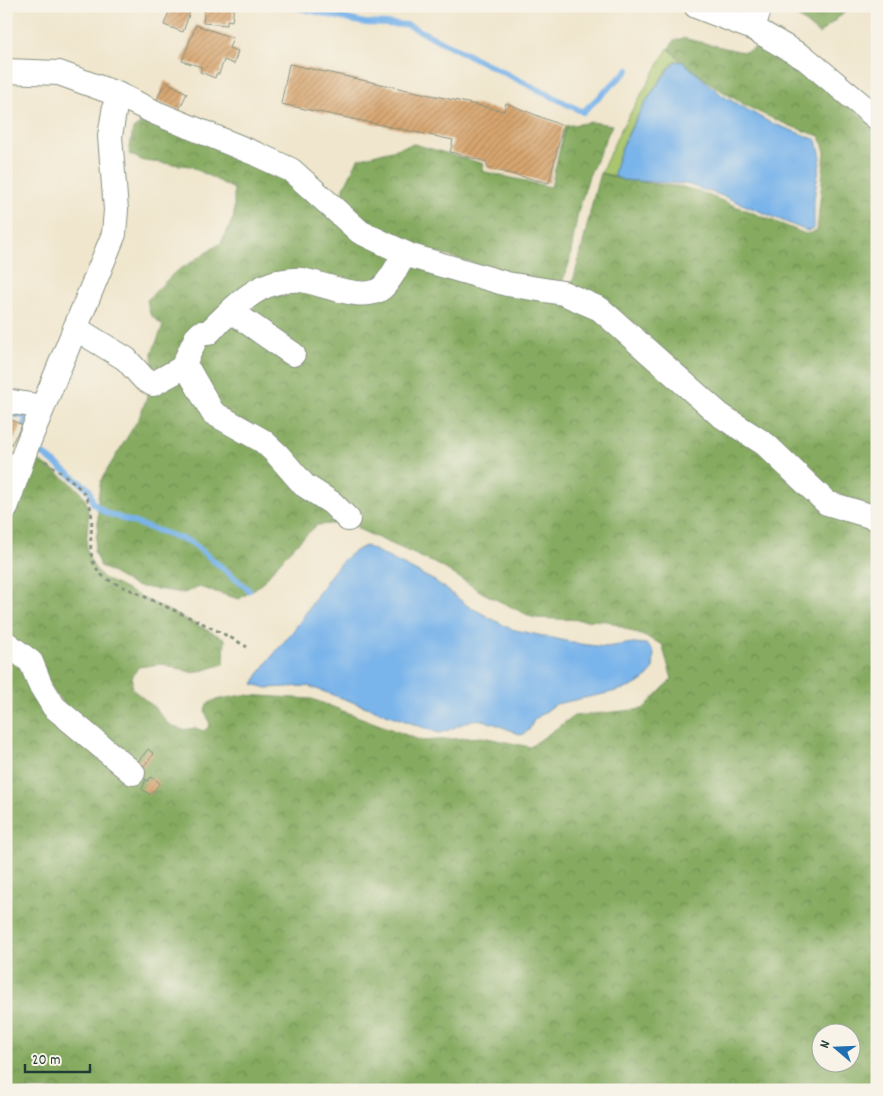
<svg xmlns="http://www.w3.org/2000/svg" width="883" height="1096" viewBox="0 0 883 1096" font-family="Dekko,sans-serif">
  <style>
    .green { fill: #a9c66e; stroke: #648251 }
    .forest { fill: url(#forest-crowns); stroke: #52744a; fill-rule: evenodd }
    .water { fill: #79b4ea; stroke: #4c788f }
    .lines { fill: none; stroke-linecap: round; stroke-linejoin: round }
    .stream { stroke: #79b4ea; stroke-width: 6 }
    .building { fill: url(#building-hatch) }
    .minor-casing { stroke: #889280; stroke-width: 26 }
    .path { stroke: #889280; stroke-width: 3; stroke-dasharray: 4 4; stroke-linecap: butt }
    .minor { stroke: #fff; stroke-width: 24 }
  </style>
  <defs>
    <pattern id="forest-crowns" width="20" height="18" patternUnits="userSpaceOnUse" patternTransform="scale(1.25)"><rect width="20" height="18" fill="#86ab61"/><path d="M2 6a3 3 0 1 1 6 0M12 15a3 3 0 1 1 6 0" fill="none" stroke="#6d8c51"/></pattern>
    <pattern id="building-hatch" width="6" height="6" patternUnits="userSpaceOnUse" patternTransform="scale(1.25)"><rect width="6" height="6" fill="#d8a670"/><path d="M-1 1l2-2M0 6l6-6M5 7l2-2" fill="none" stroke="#af885d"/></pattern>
  </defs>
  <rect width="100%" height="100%" fill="#f7f3e8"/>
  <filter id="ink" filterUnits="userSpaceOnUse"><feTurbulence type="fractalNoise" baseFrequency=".02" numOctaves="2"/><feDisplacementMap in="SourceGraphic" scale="10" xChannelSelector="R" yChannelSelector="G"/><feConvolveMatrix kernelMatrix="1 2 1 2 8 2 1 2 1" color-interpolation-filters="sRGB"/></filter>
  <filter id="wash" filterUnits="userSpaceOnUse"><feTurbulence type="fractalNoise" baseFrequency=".0096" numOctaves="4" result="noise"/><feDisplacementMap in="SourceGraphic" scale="20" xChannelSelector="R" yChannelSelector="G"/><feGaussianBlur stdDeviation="1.12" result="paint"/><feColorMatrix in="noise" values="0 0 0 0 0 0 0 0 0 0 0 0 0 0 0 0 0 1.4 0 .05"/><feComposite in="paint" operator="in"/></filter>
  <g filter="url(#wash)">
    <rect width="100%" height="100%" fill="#f0e6cd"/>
    <!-- green -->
    <path class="green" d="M668,48L682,62L675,60C652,89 619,139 614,176L601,173L619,133Z"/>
    <!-- forest -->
    <path class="forest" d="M791,6H852L819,34L791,11Z
      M683,38L738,51L745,52L766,44L801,65L877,129V509L841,501L570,290C583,251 589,212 600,173L623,180L683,187L700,192L806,234L817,231L825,152L820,136C763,119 711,90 669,48L674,41Z
      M146,120L264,164L399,257L377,287L292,277L181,364L153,379L152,353L163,326L150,314L147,300L173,274L221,243L234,217V189L190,166L144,161L129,154L133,129Z
      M592,122L612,125L589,176L578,212L569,264L560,288L385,238L338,200L358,159L414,144L484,164L482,171L551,187L565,126Z
      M405,260L585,309L679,388L877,524V1090H6V647L95,738L6,639V607L10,588L6,576V522L28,454C41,463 74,482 82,494C97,515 79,540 91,562C94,568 99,573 103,578L225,639L224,664L194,673L162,664L138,667L132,678V689L155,708L168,724L183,730L195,728L204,731L210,725L205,710L207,704L215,700L243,695L312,699L422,741L482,737L530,747L574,716L643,709L672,679L662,644L608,621L534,618L483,593L441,566L358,529L353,520L227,416L200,379L195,351L236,311L269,288L350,296ZM820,1034H850V1064H820Z
      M180,373L347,523L317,525L291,549L260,585L239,599L199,587L184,593L135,586L100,566L94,551L98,528V498L101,480L139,418L151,387Z"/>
    <!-- water -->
    <path class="water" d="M676,61L683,62L723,96L769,122L817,140L821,157L814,198V229L807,231L723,196L686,184L623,180L614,176C617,145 655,84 676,61Z
      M366,546L435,581L468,606L511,629L580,644L605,647L634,643L646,644L654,652L653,670L644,680L631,687L608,693L556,704L534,720L529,730L522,735C510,731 484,717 473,720C461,723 452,730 439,733L308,686L267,688L253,684C267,659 283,645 299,623C317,598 336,555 366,546Z"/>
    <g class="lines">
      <!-- stream -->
      <path class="stream" d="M291,6L364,23L408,25L583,112L628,70
        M6,414L27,416L25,424
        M35,448L89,489L93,503L106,513L191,542L249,590"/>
    </g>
    <g id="blocks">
      <!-- building -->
      <path class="building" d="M171,6H192L183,32L164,25Z
        M205,6H234L232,21L227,20V25L203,23Z
        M196,25L233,38L229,48L238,51L234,64L224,60L219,74H216L215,78L200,72L202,67L182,61Z
        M289,64L504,111L506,103L563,126L549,183L487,168V162L450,152L453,140L281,104Z
        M165,81L187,93L179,110L157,100Z
        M8,418L22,425L8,450L6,421Z
        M148,749L154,754L143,767L137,763Z
        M151,777L160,783L150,795L142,789L146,779L148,781Z"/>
    </g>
  </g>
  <g filter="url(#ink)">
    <use href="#blocks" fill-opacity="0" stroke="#889280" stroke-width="1"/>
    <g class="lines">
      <defs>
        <path id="minor" d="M696,6L753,28L806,59L877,118
          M753,28L760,6
          M6,71L59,73L117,94L156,113L256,154L291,170L360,232L411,256L507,284L563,293L600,309L720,415L765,444L827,503L877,518
          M231,311L293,354
          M75,328L126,359L144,379L153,384L182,368L189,371L213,413L263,441L277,454L304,485L332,503L348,519
          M182,368L196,338L201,333H208C228,314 250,288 278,282C285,281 294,279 301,280C322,283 364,303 382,288C392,279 398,265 405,253
          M6,401L43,407
          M6,508L26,448L114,234L116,210L110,136L117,94
          M6,643L31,662L40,684L54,707L133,773"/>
      </defs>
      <!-- minor casing -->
      <use href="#minor" class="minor-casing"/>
      <!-- path -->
      <path class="path" d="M45,461C60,473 83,485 89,503C98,527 80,555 103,576C111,583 127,588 137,593C174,611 212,626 247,647"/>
      <!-- minor -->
      <use href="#minor" class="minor"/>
    </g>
  </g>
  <!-- margin -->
  <rect width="883" height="1096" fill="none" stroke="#f7f3e8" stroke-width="25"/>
  <!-- north arrow -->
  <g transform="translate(836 1048) rotate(289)"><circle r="24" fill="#f7f3e8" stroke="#a1aaa0"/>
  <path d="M0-4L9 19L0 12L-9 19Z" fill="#1f6fb2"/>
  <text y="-8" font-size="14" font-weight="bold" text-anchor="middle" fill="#1f3d34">N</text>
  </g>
  <!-- scale -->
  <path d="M25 1064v8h65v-8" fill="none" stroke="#1f3d34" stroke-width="2.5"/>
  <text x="32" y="1064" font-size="15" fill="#1f3d34" stroke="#f7f3e8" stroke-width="4" paint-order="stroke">20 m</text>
</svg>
